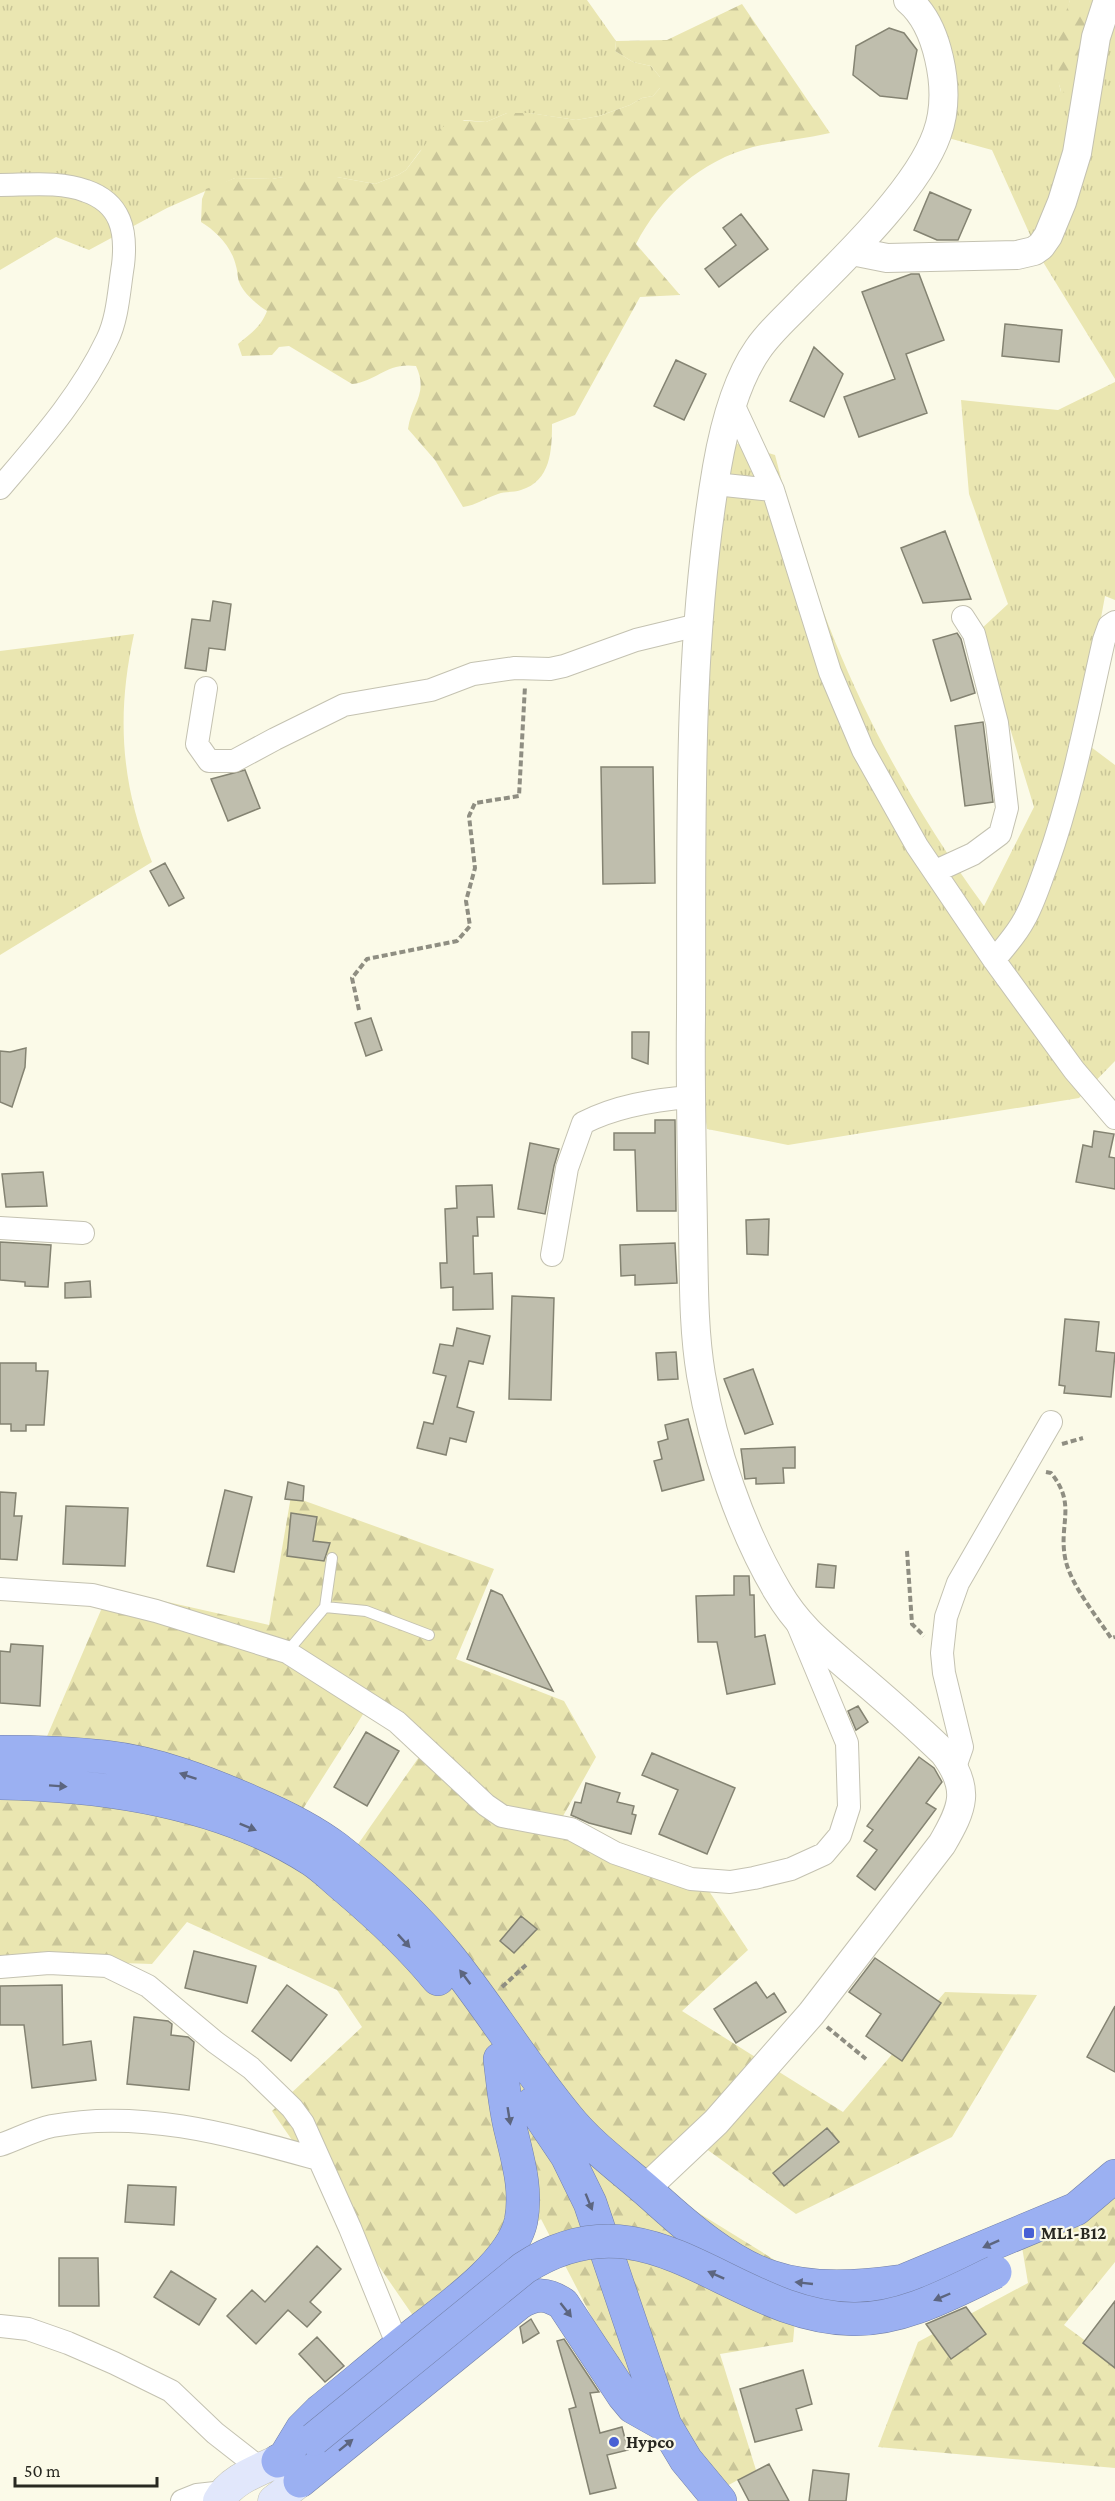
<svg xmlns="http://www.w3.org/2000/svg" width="1115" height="2501" viewBox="0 0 1115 2501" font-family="'Crimson Pro',serif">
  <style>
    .grass { fill: url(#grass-tufts) }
    .forest { fill: url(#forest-firs); fill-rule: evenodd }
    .building { fill: #bfbead; stroke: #848372; stroke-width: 1.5 }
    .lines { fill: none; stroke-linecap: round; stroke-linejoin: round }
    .service-casing { stroke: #c4c2b1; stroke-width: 12 }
    .minor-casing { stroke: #c4c2b1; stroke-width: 24 }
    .tertiary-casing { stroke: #c4c2b1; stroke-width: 30 }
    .secondary-casing { stroke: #c4c2b1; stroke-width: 33 }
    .motorway-casing { stroke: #7380a9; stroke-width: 34 }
    .path { stroke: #8f8e82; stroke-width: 4; stroke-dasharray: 6 3; stroke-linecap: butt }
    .service { stroke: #fff; stroke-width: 10 }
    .minor { stroke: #fff; stroke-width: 22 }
    .tertiary { stroke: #fff; stroke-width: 28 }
    .secondary { stroke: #e1e7fb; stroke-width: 32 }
    .motorway { stroke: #9bb0f2; stroke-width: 33 }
    .motorway-bridge-casing { stroke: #7380a9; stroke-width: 34; stroke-linecap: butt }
    .motorway-bridge { stroke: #9bb0f2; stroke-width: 33 }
    .oneway { fill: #5c657f }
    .poi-dot { fill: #4860d4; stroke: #fbfae8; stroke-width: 2 }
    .labels { text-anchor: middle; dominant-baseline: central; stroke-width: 4.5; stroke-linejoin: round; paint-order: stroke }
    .poi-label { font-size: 18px; font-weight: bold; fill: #282821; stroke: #fbfae8; text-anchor: start }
  </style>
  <defs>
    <pattern id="grass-tufts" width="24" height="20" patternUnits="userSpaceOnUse" patternTransform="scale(1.5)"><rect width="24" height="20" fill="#eae6b1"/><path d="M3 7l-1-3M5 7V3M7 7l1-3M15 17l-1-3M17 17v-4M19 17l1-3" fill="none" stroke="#c9c598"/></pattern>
    <pattern id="forest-firs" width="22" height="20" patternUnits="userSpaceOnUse" patternTransform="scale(1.5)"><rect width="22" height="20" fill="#eae6b1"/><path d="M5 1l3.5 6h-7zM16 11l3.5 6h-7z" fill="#c9c598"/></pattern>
  </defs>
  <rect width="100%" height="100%" fill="#fbfae8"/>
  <!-- grass -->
  <path class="grass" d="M0,0H587L616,41L615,51L633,62L651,66L660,77V88L653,96L642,98L630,105L599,116L576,120L529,113H507L486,122L464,120L420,151L406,170L398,175L375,184L337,177H283L272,179L235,178L167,208L89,250L56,237L0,270Z
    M900,0H1070L1054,62L1061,92L1115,0V379L1040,257L992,150L941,136L938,74Z
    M1115,382V600L1105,596L1079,738L1115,765V1061L1079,1098L788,1145L707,1129L690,1008L704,604L718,438L775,455C818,626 880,763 984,906L1034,807L980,630L1008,604L969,494L961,400L1058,410Z
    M134,634C116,716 121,785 152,862L0,955V651Z"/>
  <!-- forest -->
  <path class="forest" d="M1070,0H1102L1084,64L1070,93L1061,92C1060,84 1055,77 1054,70C1052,48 1063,21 1070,0Z
    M742,4L830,133C804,139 778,141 753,147C701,161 660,197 636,244L680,295L640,297L575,415L552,424C552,450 551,481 521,490C513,493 505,491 498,494C485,498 477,505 463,507L435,460L408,429C411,404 429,394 416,366C386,362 378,381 352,384L289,346L279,347L272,355L242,356L238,344C250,334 261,327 267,311C258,305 245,295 240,284C237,278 238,272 236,266C232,247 216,231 201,222L202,199L206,189L235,178L272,179L283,177H337L375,184L398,175L406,170L435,132L454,120L486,122L507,113H530L576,120L599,116L630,105L642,98L653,96L660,88V77L651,66L633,62L615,51L616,41L667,40Z
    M291,1496L494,1569L456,1659L564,1701L596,1757L558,1825L703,1882L748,1950L682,2011L843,2112L945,1992L1037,1995L952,2137L796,2214L705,2148L655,2186L799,2275L793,2342L720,2354L756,2470L705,2498L643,2416L541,2219L416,2320L272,2111L362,2027L337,1990L187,1922L152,1964L0,1959V1744L45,1741L110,1589L269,1625ZM367,1708L426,1747L347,1860L294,1823Z
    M1115,2173V2262L1064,2325L1106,2356L1115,2346V2468L878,2447L918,2342L1028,2283L1020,2235Z"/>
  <!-- building -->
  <path class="building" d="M889,28L904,33L917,50L907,99L880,96L853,75L856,46Z
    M930,192L971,210L958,240H937L914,230Z
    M741,214L768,249L719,287L705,269L736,245L723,228Z
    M911,274H919L944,340L906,354L927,413L859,437L844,397L895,379L862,292Z
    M1005,324L1062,330L1059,362L1002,356Z
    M814,347L843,374L824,417L790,401Z
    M676,360L706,374L684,420L654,406Z
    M945,531L971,599L923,603L901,548Z
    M213,601L231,604L225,650L209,648L206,671L185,668L192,619L210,621Z
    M957,633L961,639L975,693L951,701L933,640Z
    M983,722L993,802L965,806L955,726Z
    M601,767H653L655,883L603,884Z
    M245,770L260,808L228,821L211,779Z
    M165,863L184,898L169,906L150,871Z
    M371,1018L382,1050L366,1056L355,1023Z
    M632,1032H649L648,1064L632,1058Z
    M26,1048L25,1067L12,1107L0,1102V1051L10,1052Z
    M655,1120H675L676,1211H637L635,1150H614V1133H655Z
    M1094,1131L1114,1134L1109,1157L1115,1158V1189L1076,1182L1083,1145L1092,1147Z
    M530,1143L559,1149L554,1166L545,1214L518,1209Z
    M43,1172L47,1206L6,1207L2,1174Z
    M492,1185L494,1217H477L478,1236H473L474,1274L492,1273L493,1309L453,1310V1287L441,1288L440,1263H447L445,1209L457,1208L456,1186Z
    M769,1219L768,1255L747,1254L746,1220Z
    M0,1242L51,1245L48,1287L25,1286V1282L0,1280Z
    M675,1243L677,1283L635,1285V1275L621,1276L620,1245Z
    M90,1281L91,1297L65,1298V1283Z
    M512,1296L554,1298L551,1400L509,1399Z
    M1065,1319L1099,1322L1096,1351L1115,1353L1111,1397L1064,1393L1065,1386L1059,1385Z
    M457,1328L490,1336L483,1364L469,1361L457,1407L474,1412L466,1442L450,1438L446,1455L417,1448L424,1422L433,1424L446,1376L433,1373L440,1344L453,1346Z
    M676,1352L678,1379L658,1380L656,1353Z
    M0,1363H36V1371H48L44,1425H26V1431H11V1424H0Z
    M753,1369L773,1424L745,1434L724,1379Z
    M688,1419L704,1480L662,1491L654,1461L662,1459L658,1442L668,1439L665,1425Z
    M795,1447V1468H783L784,1483L756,1484V1478L745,1479L741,1449Z
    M288,1482L304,1486L303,1501L285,1499Z
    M225,1490L252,1497L234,1572L207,1566Z
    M0,1492L16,1493L14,1516H22L17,1560L0,1559Z
    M66,1506L128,1508L125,1566L63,1564Z
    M291,1513L317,1517L313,1541L330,1543L324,1561L287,1556Z
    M818,1564L836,1566L834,1588L816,1587Z
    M734,1576H749L750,1595H754L755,1637L765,1635L775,1684L727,1694L717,1642H698L696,1596L734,1595Z
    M491,1590L502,1595L553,1691L467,1659Z
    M11,1644L43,1646L40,1706L0,1703V1651L10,1652Z
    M858,1706L868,1722L856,1730L848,1711Z
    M366,1732L399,1751L367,1806L334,1787Z
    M652,1753L735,1788L707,1854L659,1834L678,1790L642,1775Z
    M919,1757L934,1768L942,1782L926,1803L936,1809L875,1890L857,1876L877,1850L864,1841L873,1830L867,1826Z
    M586,1783L620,1793L617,1802L634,1806L632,1814L636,1815L631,1834L589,1823L571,1815L575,1802L581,1803Z
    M521,1916L537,1929L514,1953L500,1941Z
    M194,1951L256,1966L247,2003L185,1988Z
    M875,1958L941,2003L902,2061L866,2036L881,2014L849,1992Z
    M756,1982L767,1998L774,1993L786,2012L736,2043L714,2009Z
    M62,1985L63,2045L91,2041L96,2080L32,2088L24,2025H0V1986Z
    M287,1985L327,2015L291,2061L252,2031Z
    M1115,2006V2072L1087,2057Z
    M134,2017L168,2021L172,2024L171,2035L188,2037L194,2042L189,2090L127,2084Z
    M827,2128L839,2142L784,2186L773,2173Z
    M128,2185L176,2187L174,2225L125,2222Z
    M317,2246L341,2269L310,2302L321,2312L307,2327L288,2310L256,2344L227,2316L252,2290L265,2302Z
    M59,2258H98L99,2306H59Z
    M171,2271L216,2299L199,2325L154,2297Z
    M1115,2301V2368L1083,2343Z
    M966,2307L986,2334L951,2359L926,2324Z
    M531,2319L539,2333L523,2343L520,2327Z
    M317,2337L344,2366L325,2382L299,2354Z
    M564,2339L599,2392L590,2393L600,2433L622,2427L628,2450L607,2455L616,2488L590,2494L569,2409L576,2407L557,2341Z
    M803,2370L812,2404L796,2409L802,2430L755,2442L740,2389Z
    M769,2464L789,2501H749L738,2480Z
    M813,2470L849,2474L846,2501H809Z"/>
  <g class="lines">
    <defs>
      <path id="service" d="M325,1607L366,1611L429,1635
        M287,1652L325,1607L332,1558"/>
      <path id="minor" d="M0,185C28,185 60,181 86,191C121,203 127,231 123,265C119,289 118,318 107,340C81,395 39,442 0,488
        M733,404L773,490L830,672L863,750L917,846L994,960L1074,1070L1115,1118
        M715,484L773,490
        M206,688L197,744L209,761H234L275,739L344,705L431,690L473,674L515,668L550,669L564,666L636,640L698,625
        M936,871L973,854L1000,834L1007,808L997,723L974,634L963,617
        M994,960C1005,947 1016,935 1024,920C1034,903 1040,882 1047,864C1073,791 1087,715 1104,640L1109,626L1115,622
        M0,1228L83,1233
        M552,1255L567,1168L583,1123C616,1106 653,1100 690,1097
        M0,1589L92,1595L156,1611L287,1652L397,1722L486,1805L502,1816L571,1829L615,1853L691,1879L730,1882L754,1878L791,1869L824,1854L840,1835L849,1807L847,1743L797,1623
        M955,1767L962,1747L944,1673L942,1653L946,1617L958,1583L1051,1422
        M0,1967L49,1963L107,1966L148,1986L215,2042L251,2068L292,2108L303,2123L350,2228L398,2346
        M0,2145C17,2139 34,2130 52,2126C142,2109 231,2135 318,2159
        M0,2326L28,2329L68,2343L114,2363L171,2391L215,2433L261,2469
        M182,2501L197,2495L224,2492"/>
      <path id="tertiary" d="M852,251L887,258L1017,255L1034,251L1041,246L1048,236L1062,202L1077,153L1096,37L1108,0
        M645,2189L716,2122L811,2014L942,1844C963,1808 971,1789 944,1753C914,1724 882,1696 850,1669C821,1644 798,1626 778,1592C741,1530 713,1447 701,1375C693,1327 694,1278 693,1230C692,1159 690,1088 691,1017C692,834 686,648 717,467C724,427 735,382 758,349C771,330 789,315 804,299C845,258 918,188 937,134C946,109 945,84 939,58C934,36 926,15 908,0"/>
      <path id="secondary" d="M219,2501C230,2480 257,2471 278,2461
        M274,2501L300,2481"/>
      <path id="motorway" d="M0,1752C35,1752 71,1753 105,1757C157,1763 206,1782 254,1803C282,1815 311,1829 336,1848C377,1880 415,1915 448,1956C490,2008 524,2065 567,2117C591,2147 624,2170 653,2196C686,2226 728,2263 771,2277C812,2291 861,2287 903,2281L1076,2209L1115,2176
        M0,1783C105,1785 221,1801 312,1860C324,1868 335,1879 347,1889C380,1917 410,1945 438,1979
        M532,2104L567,2156L590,2203L665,2425L686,2460L720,2501
        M278,2461L285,2457L302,2429L320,2411C346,2390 372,2368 398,2347C434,2317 511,2268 521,2221C527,2189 518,2161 511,2131C505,2108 503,2083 500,2059
        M300,2481L519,2303C536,2293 547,2293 563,2304L623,2395L633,2407L665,2425"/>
    </defs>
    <!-- service casing -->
    <use href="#service" class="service-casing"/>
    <!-- minor casing -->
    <use href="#minor" class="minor-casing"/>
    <!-- tertiary casing -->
    <use href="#tertiary" class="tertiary-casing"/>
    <!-- secondary casing -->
    <use href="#secondary" class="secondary-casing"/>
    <!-- motorway casing -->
    <use href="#motorway" class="motorway-casing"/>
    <!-- path -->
    <path class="path" d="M359,1010L352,978L367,959L457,941L470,926L466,901L475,868L469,816L475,803L519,796L525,686
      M1062,1444L1083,1438
      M1046,1472L1051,1473C1078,1506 1057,1525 1066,1562C1072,1586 1097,1617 1111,1638L1115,1637
      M907,1551L912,1624L924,1636
      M502,1987L526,1965
      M827,2027L866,2059"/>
    <!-- service -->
    <use href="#service" class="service"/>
    <!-- minor -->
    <use href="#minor" class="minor"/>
    <!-- tertiary -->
    <use href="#tertiary" class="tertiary"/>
    <!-- secondary -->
    <use href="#secondary" class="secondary"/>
    <!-- motorway -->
    <use href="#motorway" class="motorway"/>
    <defs>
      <path id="motorway-bridge" d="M314,2439L524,2268C651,2186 730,2317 853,2319C903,2320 951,2293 995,2272"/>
    </defs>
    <!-- motorway-bridge casing -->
    <use href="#motorway-bridge" class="motorway-bridge-casing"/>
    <!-- motorway-bridge -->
    <use href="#motorway-bridge" class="motorway-bridge"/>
  </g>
  <!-- one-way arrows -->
  <defs><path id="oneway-solid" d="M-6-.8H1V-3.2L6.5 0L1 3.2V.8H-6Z" transform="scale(1.5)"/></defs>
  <g class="oneway">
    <use href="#oneway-solid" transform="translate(188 1776) rotate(-161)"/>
    <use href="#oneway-solid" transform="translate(58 1786) rotate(4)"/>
    <use href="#oneway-solid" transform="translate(248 1827) rotate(22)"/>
    <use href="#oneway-solid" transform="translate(404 1941) rotate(47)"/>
    <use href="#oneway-solid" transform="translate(465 1977) rotate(-127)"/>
    <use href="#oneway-solid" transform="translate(509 2116) rotate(81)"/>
    <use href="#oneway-solid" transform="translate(589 2202) rotate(68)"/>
    <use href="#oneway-solid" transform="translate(991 2244) rotate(156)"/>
    <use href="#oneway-solid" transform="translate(716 2275) rotate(-156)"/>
    <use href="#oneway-solid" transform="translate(804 2283) rotate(-174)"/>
    <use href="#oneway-solid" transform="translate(942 2297) rotate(157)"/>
    <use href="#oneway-solid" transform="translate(566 2310) rotate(52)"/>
    <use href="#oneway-solid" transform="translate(346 2445) rotate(-39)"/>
  </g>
  <!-- markers -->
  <g class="poi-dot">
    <rect x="1023" y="2227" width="12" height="12" rx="3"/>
    <circle cx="614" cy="2442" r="6"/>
  </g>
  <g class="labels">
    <!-- poi labels -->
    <g class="poi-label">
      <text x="1041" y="2233">ML1-B12</text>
      <text x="626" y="2442">Hypco</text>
    </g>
  </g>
  <!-- scale -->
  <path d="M15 2477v9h142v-9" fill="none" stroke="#282821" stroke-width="3"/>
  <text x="24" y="2477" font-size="18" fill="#282821" stroke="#fbfae8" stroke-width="4.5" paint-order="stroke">50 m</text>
</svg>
